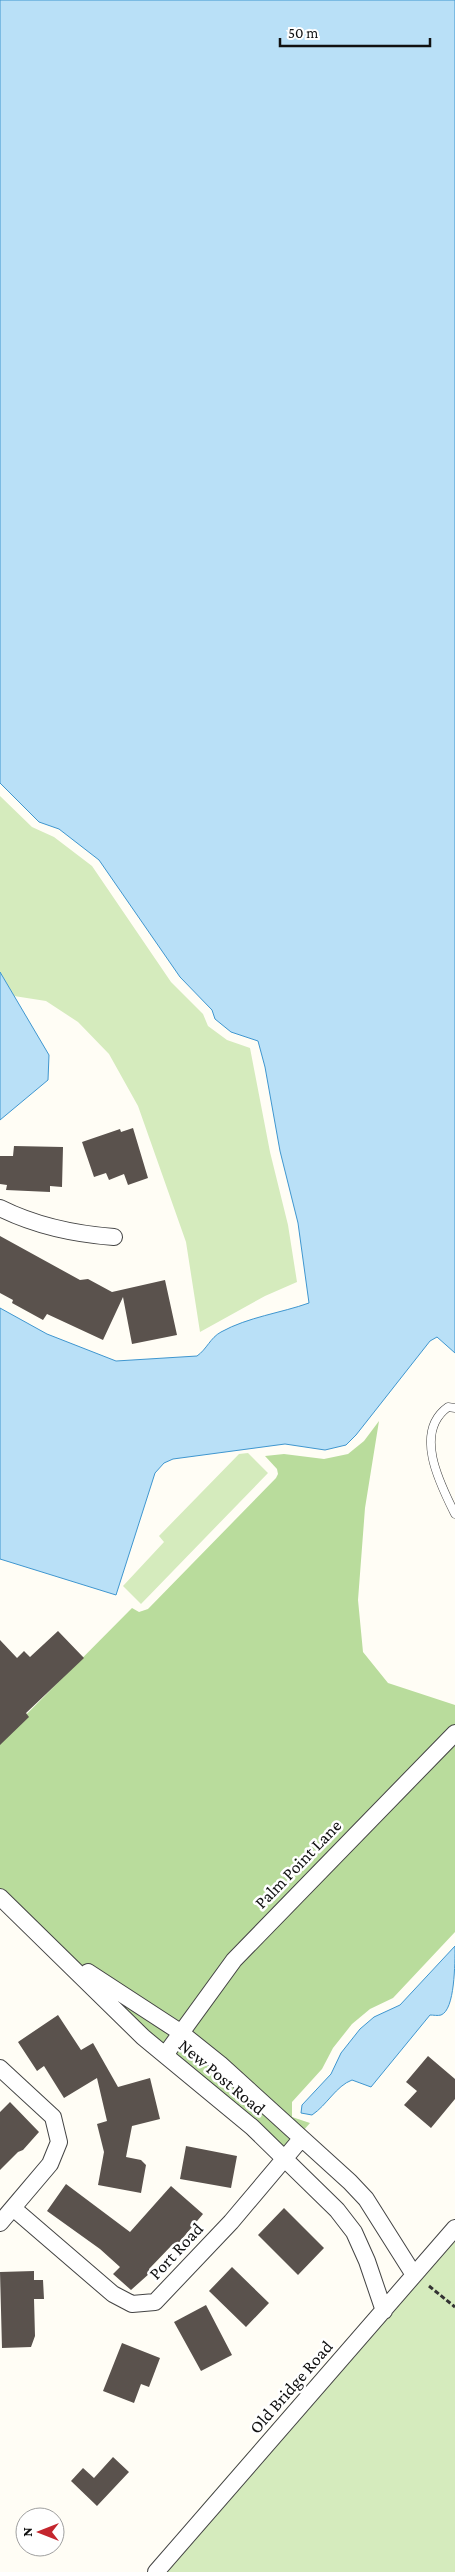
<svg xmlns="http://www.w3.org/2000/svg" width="455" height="2572" viewBox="0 0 455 2572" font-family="'Crimson Pro',serif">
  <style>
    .green { fill: #d5ebbd }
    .forest { fill: #b9dc9c }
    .water { fill: #b9e0f7; stroke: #3f96cf }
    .building { fill: #5a524d }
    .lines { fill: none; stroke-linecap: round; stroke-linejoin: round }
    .lane-casing { stroke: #444; stroke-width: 9 }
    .street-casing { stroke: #444; stroke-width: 18 }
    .path { stroke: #333; stroke-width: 3; stroke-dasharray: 5 2.5; stroke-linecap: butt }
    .lane { stroke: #fff; stroke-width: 8 }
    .street { stroke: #fff; stroke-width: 16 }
    .labels { text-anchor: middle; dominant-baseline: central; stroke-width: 5; stroke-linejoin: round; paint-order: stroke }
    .street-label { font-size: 18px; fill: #111; stroke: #fff }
  </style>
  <rect width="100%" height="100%" fill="#fffdf5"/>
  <!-- green -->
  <path class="green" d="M0,796L32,827L54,837L92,866L171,982L203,1014L208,1026L227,1040L250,1048L270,1152L288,1225L297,1282L265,1296L200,1332L186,1242L138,1106L109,1054L78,1022L46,1001L14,996L0,972Z
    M248,1453L268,1473L141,1604L123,1586L164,1542L159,1536L239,1454Z
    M455,2225V2572H149L204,2503L410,2267Z"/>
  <!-- forest -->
  <path class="forest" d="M379,1421L365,1508L358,1600L363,1652L388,1683L455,1705V1932L393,1998L370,2009L352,2024L333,2048L322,2069L292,2102V2117L310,2123L283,2154L0,1901V1741L132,1608L139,1612L148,1609L276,1478L278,1474L277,1469L265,1456L284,1454L324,1459L348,1454L364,1441Z"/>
  <!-- water -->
  <path class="water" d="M0,0H455V1353L437,1337L430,1341L356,1435L346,1445L325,1450L285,1444L173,1459L164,1463L155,1473L116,1595L0,1559V1308L47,1334L116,1361L197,1356C207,1349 210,1338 221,1332C248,1317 281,1313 309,1303L298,1223L280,1151L265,1067L258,1041L231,1032L215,1019L212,1010L180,977L99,860L59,829L39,822L0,783Z
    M0,972L49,1055L48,1080L0,1120Z
    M455,1946C455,1963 455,2010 441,2015C438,2016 433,2015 430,2015L371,2087L352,2080C336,2086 327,2105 312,2115L301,2113L302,2105L331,2074L341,2053L360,2029L374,2017L400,2005Z"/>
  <!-- building -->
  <path class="building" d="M133,1128L148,1178L128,1185L124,1174L109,1180L106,1173L94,1177L82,1142L120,1129L121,1132Z
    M14,1146L63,1147L62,1187L50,1186V1192L6,1190L7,1185L0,1184V1156H13Z
    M0,1236L80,1280L88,1279L112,1292L165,1280L177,1335L132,1344L123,1297L103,1340L47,1314L43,1320L12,1303L13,1300L0,1293Z
    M58,1631L84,1658L26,1713L29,1717L0,1745V1640L17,1658L24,1651L30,1657Z
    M58,2015L81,2050L93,2043L118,2087L150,2078L160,2119L132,2126L126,2157L141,2160L146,2165L141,2193L98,2185L104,2152L97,2124L107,2121L97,2078L64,2098L44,2066L37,2071L18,2042Z
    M428,2056L455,2079V2099L431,2128L404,2105L417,2091L406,2082Z
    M10,2102L39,2132L23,2150L18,2152L0,2170V2112Z
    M186,2146L237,2156L231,2188L180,2179Z
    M66,2184L130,2232L171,2186L203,2214L176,2246L173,2244L149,2269L150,2273L131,2290L113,2274L120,2267L100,2249L47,2211Z
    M284,2208L324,2248L298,2275L258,2235Z
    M232,2267L269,2303L246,2327L209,2291Z
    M34,2271V2280H43L44,2299H34L35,2336L31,2347L2,2348L0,2272Z
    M206,2305L232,2355L201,2371L174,2322Z
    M122,2343L160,2358L149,2387L141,2384L134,2403L103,2391Z
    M113,2457L129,2472L97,2506L71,2481L83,2468L94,2478Z"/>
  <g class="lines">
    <defs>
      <path id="lane" d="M455,1408L448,1407C413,1432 440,1484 455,1514"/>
      <path id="street" d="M0,1208C36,1226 74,1234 114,1237
        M0,1897L143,2037L252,2127L337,2210L354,2232L367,2261L384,2311
        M88,1972L180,2032L220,2064L350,2182L366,2199L414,2275
        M165,2055L234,1960L455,1733
        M0,2068L53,2117L59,2142L50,2164L0,2223
        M13,2208L113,2294L132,2304L155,2302L231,2222L301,2139
        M156,2572L455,2228"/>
    </defs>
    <!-- lane casing -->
    <use href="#lane" class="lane-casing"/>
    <!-- street casing -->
    <use href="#street" class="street-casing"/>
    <!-- path -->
    <path class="path" d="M429,2286L455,2307"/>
    <!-- lane -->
    <use href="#lane" class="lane"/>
    <!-- street -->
    <use href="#street" class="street"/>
  </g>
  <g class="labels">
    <!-- street labels -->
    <g class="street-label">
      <text transform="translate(298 1864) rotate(-46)">Palm Point Lane</text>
      <text transform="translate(222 2077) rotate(40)">New Post Road</text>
      <text transform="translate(176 2251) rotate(-47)">Port Road</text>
      <text transform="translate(291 2387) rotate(-49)">Old Bridge Road</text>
    </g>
  </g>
  <!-- north arrow -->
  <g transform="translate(40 2532) rotate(270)"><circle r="24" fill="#ffffff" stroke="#a0a0a0"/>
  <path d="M0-4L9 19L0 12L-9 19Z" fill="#c4262e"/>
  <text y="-8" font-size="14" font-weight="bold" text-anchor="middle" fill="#111111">N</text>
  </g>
  <!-- scale -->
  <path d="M280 38v8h150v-8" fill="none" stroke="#111111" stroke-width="2.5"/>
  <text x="288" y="38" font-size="15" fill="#111111" stroke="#ffffff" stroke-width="4" paint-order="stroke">50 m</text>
</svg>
